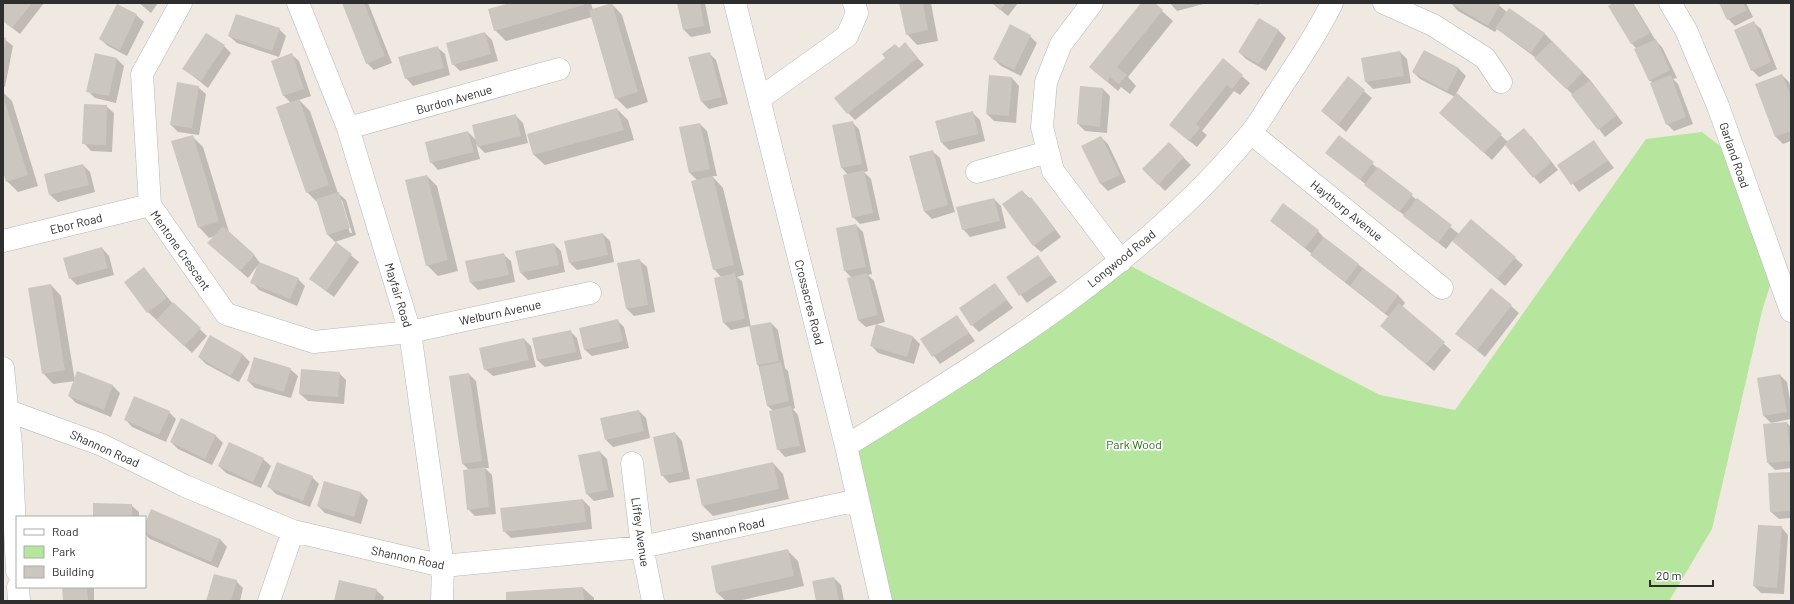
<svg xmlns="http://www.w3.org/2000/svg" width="1794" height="604" viewBox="0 0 1794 604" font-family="Barlow,sans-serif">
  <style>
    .green { fill: #b6e59e }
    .shadow { fill: #0003; fill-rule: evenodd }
    .building { fill: #cbc7bf }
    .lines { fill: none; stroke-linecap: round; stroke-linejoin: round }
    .minor-casing { stroke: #b4b7c1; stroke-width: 23 }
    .minor { stroke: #fff; stroke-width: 22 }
    .labels { text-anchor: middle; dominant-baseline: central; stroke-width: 3.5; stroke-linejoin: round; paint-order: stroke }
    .street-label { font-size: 12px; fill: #2e2e2e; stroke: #fff }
    .park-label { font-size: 12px; fill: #2c6e1b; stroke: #fff }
  </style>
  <rect width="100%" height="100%" fill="#efe9e1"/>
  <!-- green -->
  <path class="green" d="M1702,132L1724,149L1773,276L1762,311L1712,529L1669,601H884L846,446L1121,261L1380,395L1455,410L1646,139Z"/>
  <!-- shadow -->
  <path class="shadow" d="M6,3H44L20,34L3,21V7Z
    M139,3H158L151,13Z
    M343,3H368L392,63L374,70L367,63Z
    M514,3H591L593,10L612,4L622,15L648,102L627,109L616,98L592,17L506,41L495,30Z
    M678,3H705L711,33L691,37L684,30Z
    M900,3H931L938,41L917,45L907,34Z
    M992,3H1018L1008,16Z
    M1143,3H1153L1173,21L1128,77L1136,86L1130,94L1121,87L1118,91L1090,67Z
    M1170,3H1207L1177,11Z
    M1246,3H1259V5Z
    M1451,3H1496L1507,12L1509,9L1545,34L1590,80L1623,123L1605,137L1573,95L1536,58L1497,29L1495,32L1458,11Z
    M1615,3H1633L1656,41L1662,47L1677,78L1673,79L1678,84L1693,124L1674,131L1667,124L1653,83L1649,80L1637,49L1632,44L1610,7Z
    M1720,3H1746L1753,17L1735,26L1728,19Z
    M117,5L136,15L144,22L127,56L108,46L100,39Z
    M1259,19L1279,31L1286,38L1266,71L1246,59L1239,52Z
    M1753,22L1761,29L1777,69L1759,77L1752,70Z
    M279,29L286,36L279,57L237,43L229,36Z
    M485,33L492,40L498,61L460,71L453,64Z
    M1030,36L1037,43L1021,76L1001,66L994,59Z
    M3,38L13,46L5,87L3,86Z
    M905,44L924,65L855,120L848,113Z
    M224,46L231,53L208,88L184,69Z
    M437,47L445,54L450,75L413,86L406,78Z
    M1424,51L1459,69L1466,76L1456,94L1508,142L1531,136L1558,170L1540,184L1506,144L1492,160L1448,120L1455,97L1420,79L1413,72Z
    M1400,52L1407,59L1411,83L1373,89L1366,82L1362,59Z
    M709,53L716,60L728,104L709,109L702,102L690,58Z
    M291,54L299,61L311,96L299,100L310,111L338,193L346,200L356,235L335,242L327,234L318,203L307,192L291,103L284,96L272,61ZM340,200H342L352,233H350Z
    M117,59L124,66L116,103L95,98L88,91Z
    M1223,60L1250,83L1240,95L1234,91L1202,131L1207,135L1197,147L1178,132Z
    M1782,75L1789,82L1791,87V141L1783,144L1776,137L1756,85Z
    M1012,78L1019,86L1016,123L994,121L987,114Z
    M1348,78L1372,98L1346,132L1322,111Z
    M198,87L206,94L199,135L178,132L171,125Z
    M1081,87L1103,89L1110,96L1107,133L1085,131L1078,124Z
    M3,92L12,101L38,186L18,192L7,181L3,167Z
    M106,106L114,113L112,152L91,151L84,143Z
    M617,109L628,120L634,140L545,165L534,155L528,134Z
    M973,113L980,120L985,141L949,150L942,143Z
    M516,116L523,123L528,143L485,153L476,144L480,159L438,170L431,162L468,132L477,141Z
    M852,122L859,129L868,171L864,172L871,179L880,220L860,224L853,217L848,175L842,168L833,126Z
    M700,124L707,131L717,176H712L723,188L744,275L737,277L742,281L751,327L771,323L778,330L785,368L788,371L795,408L793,409L798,415L806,452L785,457L778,449L773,411L767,405L750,326L731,330L724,323L715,278L721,277L714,269L697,180L690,173Z
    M192,136L203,147L229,232H228L254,255L260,263L298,279L305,286L297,306L259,290L252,282L258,265L248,278L216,250L215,236L209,238L199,227Z
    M1101,137L1108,144L1126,182L1108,191L1101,184L1083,146Z
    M1339,137L1459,234L1471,220L1523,265L1505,286L1453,240L1446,249L1327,153Z
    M1594,142L1614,168L1579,192L1559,165Z
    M1169,143L1191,165L1165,191L1143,169Z
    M932,151L940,158L955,212L932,219L925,212Z
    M83,165L90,172L95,192L58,202L50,195Z
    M427,176L437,186L458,271L438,276L427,265Z
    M1022,191L1038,206L1061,237L1041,252L1033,245Z
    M994,199L1001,206L1006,228L970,237L963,229Z
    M1271,221L1318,231L1325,239L1398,295L1405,303L1402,307L1451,350L1434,371L1389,333V317L1319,262L1312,254Z
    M856,225L863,232L872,274L868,275L874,281L885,322L866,327L858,320L852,278L845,271Z
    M603,234L610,241L614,262L577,270L570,263Z
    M336,243L359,262L334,297L310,279Z
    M554,244L561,251L565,272L528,280L521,273L516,252Z
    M102,248L109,256L114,275L77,285L70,278Z
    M503,254L511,261L515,282L478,290L471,283Z
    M1038,257L1057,282L1027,303L1007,277Z
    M639,260L647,267L655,312L634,316L627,309L618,264Z
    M144,268L173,304L207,336L192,353L148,312Z
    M995,284L1013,308L979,332L972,325Z
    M51,285L61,296L75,381L53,384L43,373Z
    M1511,306L1519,313L1485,357L1457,334Z
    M957,316L975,341L940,364L922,340Z
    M617,320L624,327L629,348L592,356L584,349Z
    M570,331L577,338L582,359L545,367L537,360L533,339Z
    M912,336L920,344L914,364L878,353L871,345Z
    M210,337L243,355L250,362L239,382L206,364L199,357Z
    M524,339L531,346L536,367L493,376L485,369Z
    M290,369L298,376L291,398L255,388L248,381Z
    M78,373L113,386L120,393L111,417L76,403L69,396Z
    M339,373L346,380L344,404L308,401L300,394Z
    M469,374L476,381L489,468H485L492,475L496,514L475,516L468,509L469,470L463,464Z
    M1780,375L1787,382L1791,406V419L1771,423L1764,416Z
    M639,411L646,418L650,438L613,447L606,440Z
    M169,412L176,419L166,442L132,427L125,419Z
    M182,419L216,436L223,443L212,465L178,449L171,442Z
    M1787,423L1791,427V468L1775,470L1768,463Z
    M675,433L682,441L690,479L669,483L662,475Z
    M600,452L607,459L614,497L594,501L587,494Z
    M263,459L271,466L261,488L226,473L219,466Z
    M773,463L783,474L789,499L713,516L703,506Z
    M1791,473V518L1779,519L1771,512Z
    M312,477L319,484L310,507L276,494L268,486Z
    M325,482L361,493L368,500L361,524L325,513L318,506Z
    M583,500L590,507L592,529L511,538L504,531Z
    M131,505L139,512V517H94Z
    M145,527L220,539L227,547L218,568L150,539L145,534Z
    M1781,527L1788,535L1784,594L1761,593L1754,586Z
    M787,550L798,561L804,586L738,601H726L717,593Z
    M834,578L841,585L844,601H817Z
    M236,581L243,588L240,601H207Z
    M63,587H94V601H64Z
    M583,588L594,598V601H507Z
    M376,590L384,597L383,601H335Z"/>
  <!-- building -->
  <path class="building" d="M5,3H32L12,28L3,21V5Z
    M342,3H364L385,56L366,64Z
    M510,3H584V5L494,31L488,9Z
    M612,3L638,92L615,99L589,10Z
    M677,3H700L704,26L683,30Z
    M899,3H923L928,30L906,35Z
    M992,3H1006L1000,10Z
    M1141,3H1155L1163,10L1117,67L1127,75L1119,84L1110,77L1107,82L1089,67Z
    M1450,3H1498L1500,4L1488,26Z
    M1613,3H1632L1650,33L1631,44L1608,6Z
    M1719,3H1743L1747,10L1727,20Z
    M117,4L137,14L120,50L99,39Z
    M1509,8L1545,33L1531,53L1495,28Z
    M236,14L280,28L272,51L228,36Z
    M1259,18L1279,30L1259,64L1238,52Z
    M1754,21L1771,62L1751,71L1734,30Z
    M1010,24L1031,35L1014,70L993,59Z
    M485,32L491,54L452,65L446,43Z
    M206,33L225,45L201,81L182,69Z
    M3,37L6,38L4,51H3Z
    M1656,39L1670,70L1649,81L1634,49Z
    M1552,41L1583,72L1566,89L1534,58Z
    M905,42L918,58L847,114L834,98L885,58L882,54L895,44L899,48Z
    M438,46L444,68L405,79L398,57Z
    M1424,50L1459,68L1447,91L1412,72Z
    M1400,51L1404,76L1365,82L1361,58Z
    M710,52L722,97L701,102L688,57Z
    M95,53L117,58L109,96L86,92Z
    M292,53L304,89L283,96L271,61Z
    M1223,58L1243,75L1232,89L1227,85L1196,124L1200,128L1189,141L1169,125Z
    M1782,74L1791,97V131L1775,137L1755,84Z
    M989,75L1012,77L1009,116L986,114Z
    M1671,75L1686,117L1666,125L1650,83Z
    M1348,76L1365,90L1338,125L1321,111Z
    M1590,80L1617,115L1598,130L1571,95Z
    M177,82L199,86L192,128L170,125Z
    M1080,86L1103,88L1100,127L1077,124Z
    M1457,93L1502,134L1484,153L1439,113Z
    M3,96L28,175L6,182L3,171Z
    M299,99L329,185L306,193L276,107Z
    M84,104L107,105L106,145L82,144Z
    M617,108L624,130L533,155L527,134Z
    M973,111L978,134L941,143L935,121Z
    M516,114L521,136L477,147L472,125Z
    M853,121L862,164L841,168L832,125Z
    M700,123L710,169L689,173L679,127Z
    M1524,128L1552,162L1533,178L1504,144Z
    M468,131L474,152L430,163L425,142Z
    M193,135L219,221L198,228L171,141Z
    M1339,135L1374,162L1360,180L1325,153Z
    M1101,136L1120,175L1100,184L1081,146Z
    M1594,140L1608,161L1571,185L1557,165Z
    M1169,142L1184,157L1158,185L1142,169Z
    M933,150L948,205L924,212L909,156Z
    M83,164L89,185L49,195L44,174Z
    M1378,167L1413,194L1399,212L1364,185Z
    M864,170L873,213L852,218L843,175Z
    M427,175L448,260L426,266L405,180Z
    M713,176L734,265L713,270L691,181Z
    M1022,190L1029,199L1031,197L1055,230L1033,246L1002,204Z
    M339,192L350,228L327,235L316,199Z
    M994,198L1000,221L962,230L956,207Z
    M1417,198L1452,225L1438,243L1403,216Z
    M1283,203L1319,230L1305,248L1270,221Z
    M1471,219L1516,257L1497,279L1452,241Z
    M856,224L866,267L844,271L836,228Z
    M223,226L255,255L240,271L207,243Z
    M603,233L608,255L569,263L564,241Z
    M1324,237L1359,264L1345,282L1310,255Z
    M336,242L352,254L326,291L309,279Z
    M554,243L559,265L520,273L515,251Z
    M102,247L108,268L69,279L63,258Z
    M504,253L509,275L470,283L465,261Z
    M1038,255L1051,275L1019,296L1006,277Z
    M640,259L648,305L626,309L617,263Z
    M259,262L299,278L290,299L250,283Z
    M144,267L167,298L147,313L124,282Z
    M1363,268L1398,295L1385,313L1350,286Z
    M735,273L745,319L723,323L714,278Z
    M867,273L878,315L858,320L847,278Z
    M995,283L1007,300L971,326L959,308Z
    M51,284L65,370L42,374L28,288Z
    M1491,288L1512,305L1477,350L1455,334Z
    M173,302L201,328L184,346L156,320Z
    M1399,303L1445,342L1426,364L1380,326Z
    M957,315L969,333L932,357L920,339Z
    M618,319L623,341L584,350L579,328Z
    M771,322L779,361L757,365L749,326Z
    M876,324L913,336L907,357L870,346Z
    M571,330L576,352L537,360L532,338Z
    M210,335L243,354L231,376L198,357Z
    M524,338L529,360L484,370L479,348Z
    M254,357L291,368L284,392L247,381Z
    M781,362L789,401L767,406L759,367Z
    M301,369L340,372L338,397L299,394Z
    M77,371L113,385L104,410L68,396Z
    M469,373L482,461L462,464L449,376Z
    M1780,374L1787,412L1763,416L1757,378Z
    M134,396L170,411L159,435L124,420Z
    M791,406L800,446L777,450L769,411Z
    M639,410L644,431L605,440L600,418Z
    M181,418L216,435L205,459L170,442Z
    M1787,422L1791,461L1767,463L1763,424Z
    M675,432L683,472L661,476L653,437Z
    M229,442L264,458L253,482L218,466Z
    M600,451L608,490L586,494L578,455Z
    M277,462L313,476L303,501L267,487Z
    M773,462L779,489L702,506L696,479Z
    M485,467L489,507L467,510L463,470Z
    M1791,472V511L1770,512L1768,473Z
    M324,481L361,492L354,517L317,506Z
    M583,499L586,522L503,532L500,508Z
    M93,503L132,504V517H93Z
    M151,509L220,539L211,562L145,533V524Z
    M1758,525L1782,526L1777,588L1753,586Z
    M788,549L794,576L716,593L711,566Z
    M214,574L237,580L231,601H206Z
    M834,577L839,601H816L812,581Z
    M339,580L377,589L374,601H334Z
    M62,587H87L88,601H63Z
    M583,587L584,601H506V592Z"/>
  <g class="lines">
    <defs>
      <path id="minor" d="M181,3L142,74L150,205L226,314L314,342L410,332L590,293
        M298,3L348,128L410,332L443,566L442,601
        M735,3L846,446L881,601
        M1092,3L1061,44L1046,82L1042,127L1053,171L1121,261
        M1384,3L1433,25L1485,58L1501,82
        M1670,3L1686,30L1718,106L1791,311
        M759,99L847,36L857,13L854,3
        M348,128L559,69
        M1251,133L1442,288
        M977,172L1048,152
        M3,241L150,205
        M3,368L11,445L17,571
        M3,409L102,445L185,486L293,531L443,566L642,547L858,500
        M846,446C991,356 1141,266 1250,134C1260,122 1268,107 1276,95C1296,65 1316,35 1332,3
        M632,463L642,547L653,601
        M18,587L19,601
        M269,601L293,531"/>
    </defs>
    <!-- minor casing -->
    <use href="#minor" class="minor-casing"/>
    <!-- minor -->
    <use href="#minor" class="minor"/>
  </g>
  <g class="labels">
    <!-- street labels -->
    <g class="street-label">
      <text transform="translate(454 99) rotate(-16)">Burdon Avenue</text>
      <text transform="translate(1735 155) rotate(71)">Garland Road</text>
      <text transform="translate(1347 210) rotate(39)">Haythorp Avenue</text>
      <text transform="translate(76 223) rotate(-14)">Ebor Road</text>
      <text transform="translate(181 250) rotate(55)">Mentone Crescent</text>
      <text transform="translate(1121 258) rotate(-39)">Longwood Road</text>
      <text transform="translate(399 295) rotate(73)">Mayfair Road</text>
      <text transform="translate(810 302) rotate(76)">Crossacres Road</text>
      <text transform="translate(500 312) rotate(-12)">Welburn Avenue</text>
      <text transform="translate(105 448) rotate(24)">Shannon Road</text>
      <text transform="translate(728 529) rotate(-12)">Shannon Road</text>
      <text transform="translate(641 532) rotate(82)">Liffey Avenue</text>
      <text transform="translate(408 557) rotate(12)">Shannon Road</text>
    </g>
    <!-- park labels -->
    <g class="park-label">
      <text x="1134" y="444">Park Wood</text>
    </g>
  </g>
  <!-- border -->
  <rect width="1794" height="604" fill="none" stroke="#2e2e2e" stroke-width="8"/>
  <!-- legend -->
  <rect x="16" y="516" width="130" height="72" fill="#ffffff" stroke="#ababab"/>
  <rect x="24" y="529" width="20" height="6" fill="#ffffff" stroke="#ababab"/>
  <text x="52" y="536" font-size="12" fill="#2e2e2e">Road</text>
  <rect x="24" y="546" width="20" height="12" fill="#b6e59e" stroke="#ababab"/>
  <text x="52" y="556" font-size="12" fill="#2e2e2e">Park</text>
  <rect x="24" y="566" width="20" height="12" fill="#cbc7bf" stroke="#ababab"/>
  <text x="52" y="576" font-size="12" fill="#2e2e2e">Building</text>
  <!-- scale -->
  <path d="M1650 580v6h63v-6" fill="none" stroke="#2e2e2e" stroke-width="2"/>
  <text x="1656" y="580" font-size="12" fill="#2e2e2e" stroke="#ffffff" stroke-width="3" paint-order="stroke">20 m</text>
</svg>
